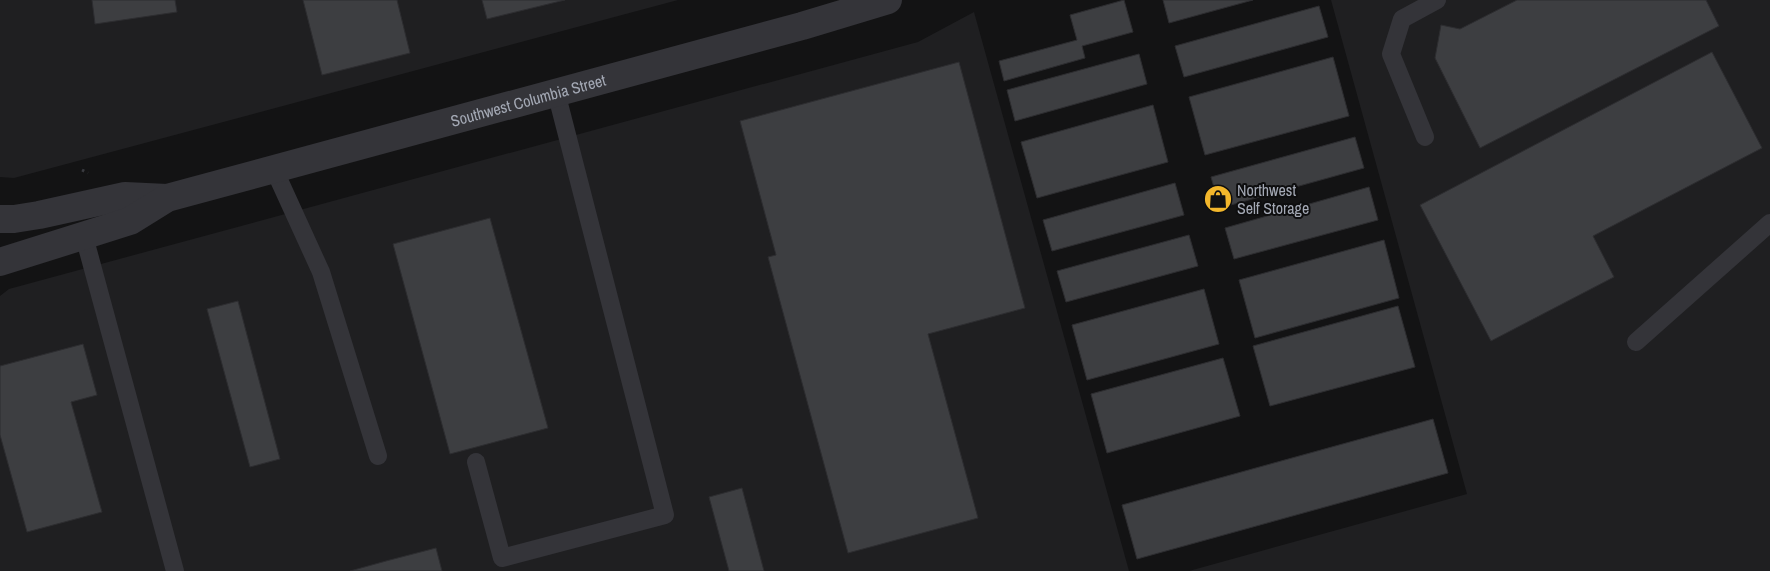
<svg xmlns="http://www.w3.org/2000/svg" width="1770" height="571" viewBox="0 0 1770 571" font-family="'Archivo Narrow',sans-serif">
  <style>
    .built { fill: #1f1f21 }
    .building { fill: #3d3e41; stroke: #2d2d30 }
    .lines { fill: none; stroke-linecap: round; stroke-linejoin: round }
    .path { stroke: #3a3b40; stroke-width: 3; stroke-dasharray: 2.5 4; stroke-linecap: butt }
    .service { stroke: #343439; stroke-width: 18 }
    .tertiary { stroke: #343439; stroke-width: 28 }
    .labels { text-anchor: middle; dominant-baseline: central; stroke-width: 4; stroke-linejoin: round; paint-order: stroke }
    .street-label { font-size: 16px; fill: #a4a9b5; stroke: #0e0e0f }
    .poi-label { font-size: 16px; fill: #a4a9b5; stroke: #0e0e0f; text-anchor: start }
  </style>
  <rect width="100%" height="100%" fill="#131314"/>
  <!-- built -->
  <path class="built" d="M0,0H678L14,178L0,177Z
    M1331,0H1770V571H1189L1467,494Z
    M974,12L1129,571H0V296L9,289L918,42Z"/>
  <!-- building -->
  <path class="building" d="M92,0H175L177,12L95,24Z
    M303,0H397L410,53L322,75Z
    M482,0H565L487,19Z
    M1124,0L1133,32L1082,46L1085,58L1004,81L999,61L1077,40L1070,15Z
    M1163,0H1253L1169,23Z
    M1517,0H1706L1719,26L1480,148L1435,58L1441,25L1460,29Z
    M1319,6L1328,37L1184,77L1175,46Z
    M1712,52L1762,148L1593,236L1614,277L1491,341L1420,205Z
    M1139,54L1147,84L1015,121L1007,90Z
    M1333,57L1349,116L1205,155L1189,97Z
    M959,62L1025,308L928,334L978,518L848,553L768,257L776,255L740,121Z
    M1153,105L1168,162L1037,198L1021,142Z
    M1355,137L1364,168L1220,208L1211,177Z
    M1175,183L1184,215L1052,251L1043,220Z
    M1369,187L1378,220L1234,259L1225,228Z
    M490,218L548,428L450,454L393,244Z
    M1189,235L1198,266L1066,302L1057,271Z
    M1384,240L1399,298L1255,338L1239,280Z
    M1204,289L1219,344L1087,380L1072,325Z
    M238,301L280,459L250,467L207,309Z
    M1398,306L1415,367L1270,406L1253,346Z
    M83,344L97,395L71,402L102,512L27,532L0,435V366Z
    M1223,358L1240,416L1107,453L1091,394Z
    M1433,419L1448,473L1137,559L1122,505Z
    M742,488L764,571H729L709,497Z
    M436,548L442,571H350L386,561Z"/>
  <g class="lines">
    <!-- path -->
    <path class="path" d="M82,170L88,173"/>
    <!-- service -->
    <path class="service" d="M1425,137L1391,54L1402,19L1437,0
      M274,169L321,272L378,456
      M84,236L175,571
      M1636,342L1770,223
      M476,462L502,558L665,515L556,92"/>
    <!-- tertiary -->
    <g class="tertiary">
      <path d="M0,219H14L39,215L125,196L167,198"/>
      <path id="s1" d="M0,262L130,221L167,198L802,26L888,0"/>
    </g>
  </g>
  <!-- icons -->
  <defs>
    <symbol id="shop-disc" viewBox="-11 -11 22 22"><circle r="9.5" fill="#f3b72c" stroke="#0e0e0f"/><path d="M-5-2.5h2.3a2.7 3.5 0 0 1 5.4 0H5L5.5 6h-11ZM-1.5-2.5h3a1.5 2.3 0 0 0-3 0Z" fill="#111"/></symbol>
  </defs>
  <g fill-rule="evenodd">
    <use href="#shop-disc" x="1202" y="183" width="32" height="32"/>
  </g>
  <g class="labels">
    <!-- street labels -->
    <g class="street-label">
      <text stroke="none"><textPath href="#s1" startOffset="554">Southwest Columbia Street</textPath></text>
    </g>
    <!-- poi labels -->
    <g class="poi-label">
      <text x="1237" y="190">Northwest<tspan x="1237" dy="18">Self Storage</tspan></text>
    </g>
  </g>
</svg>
